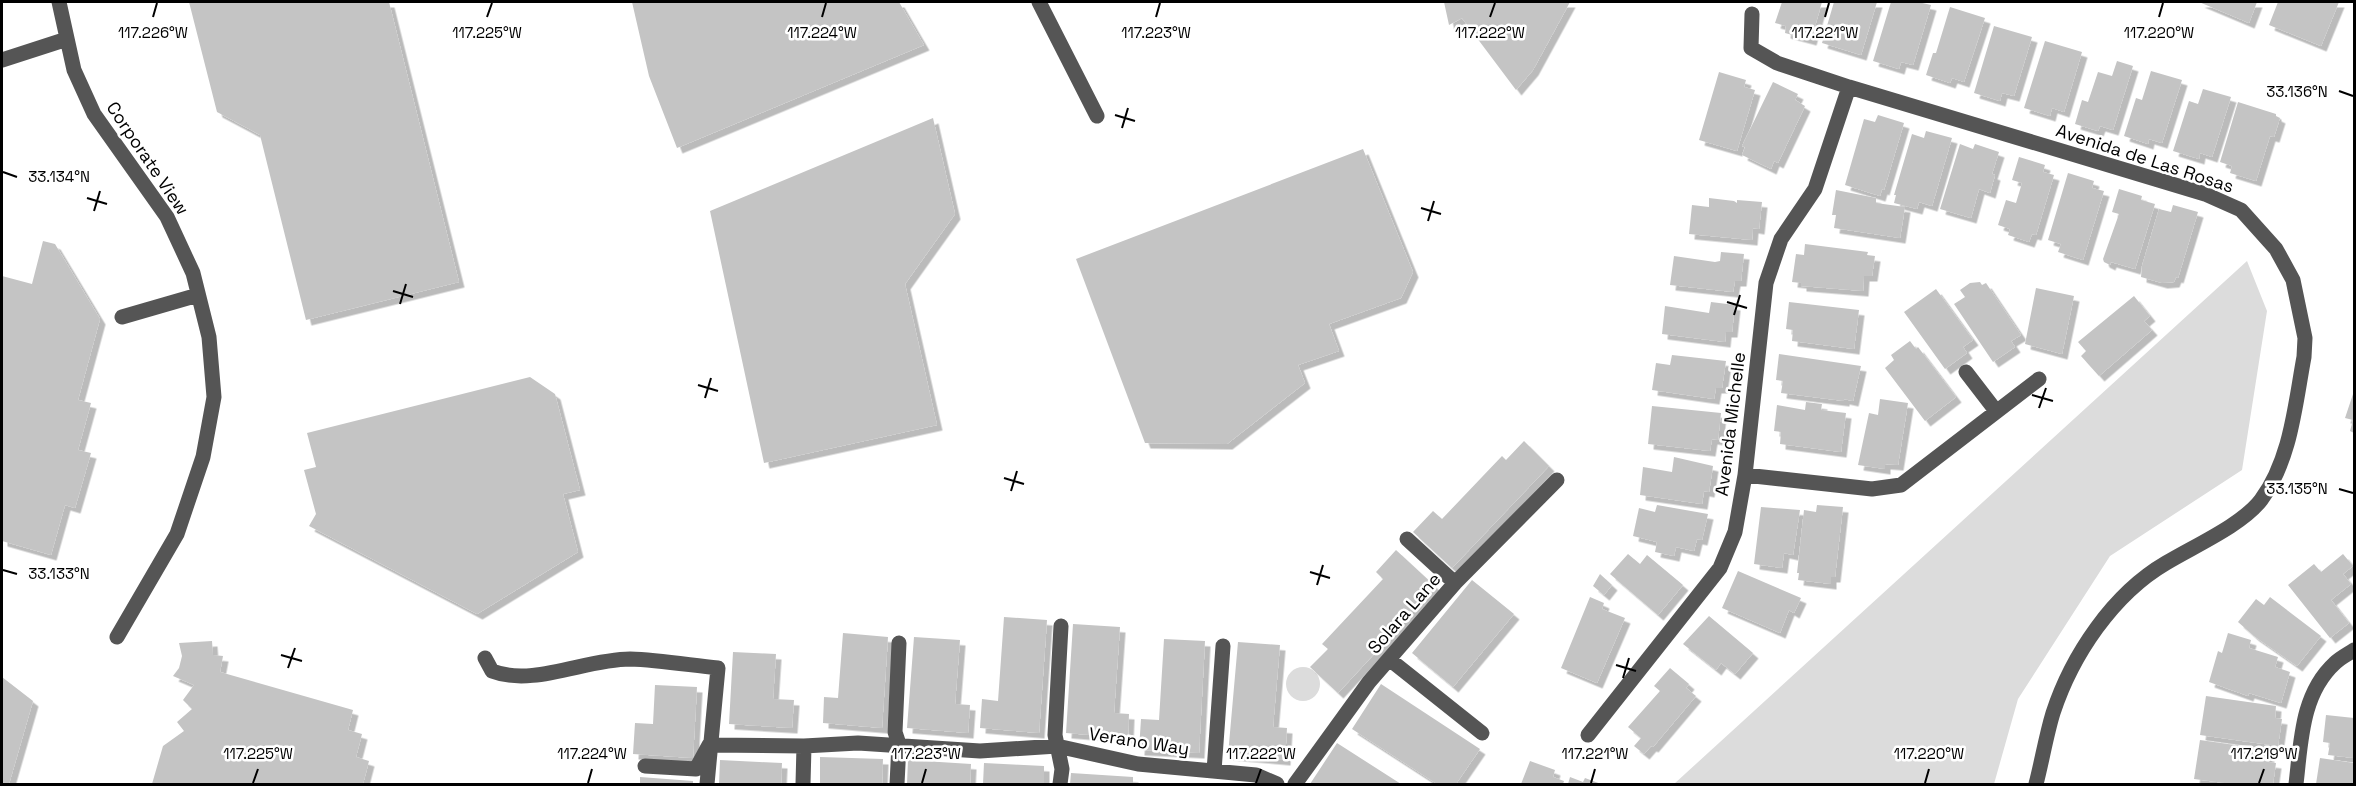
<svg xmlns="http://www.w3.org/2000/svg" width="2356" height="786" viewBox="0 0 2356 786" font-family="'Space Grotesk',sans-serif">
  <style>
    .green { fill: #dcdcdc }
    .building { fill: #c4c4c4; filter: url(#shadow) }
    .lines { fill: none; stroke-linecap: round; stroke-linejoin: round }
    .minor { stroke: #555; stroke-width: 15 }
    .ticks { fill: none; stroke: #000; stroke-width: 2 }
    .labels { text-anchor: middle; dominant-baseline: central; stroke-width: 5; stroke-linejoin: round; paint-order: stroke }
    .street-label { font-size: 18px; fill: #000; stroke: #fff }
    .ticks-label { font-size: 15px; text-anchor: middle; fill: #000; stroke: #fff; stroke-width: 5; stroke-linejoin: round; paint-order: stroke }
  </style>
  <defs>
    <filter id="shadow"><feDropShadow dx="5.5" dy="5.5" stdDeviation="0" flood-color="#0004"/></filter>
  </defs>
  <rect width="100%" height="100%" fill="#fff"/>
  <!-- green -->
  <path class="green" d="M2247,261L2267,311L2242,470L2110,556L2018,699L1994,784H1674Z
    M1286 684a17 17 0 1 1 34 0a17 17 0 1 1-34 0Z"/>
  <!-- building -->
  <path class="building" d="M189,2H389L459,282L306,320L260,135L217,112Z
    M632,2H899L924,45L677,148L649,76Z
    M1444,2H1570L1533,70L1516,90L1462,18L1449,25Z
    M1782,2H1822L1811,40L1785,33L1786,26L1775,23Z
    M1834,2H1877L1861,55L1822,43Z
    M1891,2H1918L1931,5L1913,65L1901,62L1899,69L1873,61Z
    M2199,2H2257L2249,23Z
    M2278,2H2339L2321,46L2269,25Z
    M1950,7L1985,18L1964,82L1952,78L1950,83L1926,75L1933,53H1936Z
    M1994,26L2032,37L2014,96L2002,93L2000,101L1974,93Z
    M2045,41L2082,52L2064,112L2052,108L2050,116L2024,108Z
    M2117,61L2133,66L2113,130L2100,126L2098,131L2075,124L2082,100L2088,102L2098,72L2112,76Z
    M2151,71L2182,80L2162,143L2149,139L2148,144L2124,136L2136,98L2142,100Z
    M1719,72L1746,80L1744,87L1755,90L1737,151L1699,140Z
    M1773,82L1798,94L1795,100L1805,106L1778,163L1774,161L1771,169L1742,155L1745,147L1742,146Z
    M2203,89L2231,97L2212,157L2200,153L2199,159L2173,151L2189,101L2198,104Z
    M2238,102L2276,114V116L2280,118L2274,137L2270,136L2256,181L2230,173L2232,166L2220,162Z
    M1878,115L1904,123L1884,190L1882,189L1880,196L1845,185L1864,119L1875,122Z
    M933,118L955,214L905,284L937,425L764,463L710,211Z
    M1926,131L1952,138L1932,206L1919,202L1917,209L1894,203L1896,195H1894L1912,134L1924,138Z
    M1960,144L1973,149L1975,144L1999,152L1992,174L1995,175L1990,193L1979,189L1971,218L1940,209Z
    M1363,149L1413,272L1401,298L1329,324L1339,351L1298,365L1305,383L1227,444L1145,443L1076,259Z
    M2019,157L2045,165L2043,172L2054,175L2036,235L2032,234L2029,242L2008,235L2010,229L1998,225L2006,200L2016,203L2022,183L2012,180Z
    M2068,173L2094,181L2092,188L2104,191L2083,260L2058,252L2061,244L2048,240Z
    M2119,189L2142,196L2141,200L2155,204L2135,269L2111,262L2110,265L2104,262L2103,259L2119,214L2112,212Z
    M1836,190L1876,198V203L1905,207L1900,238L1834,228L1836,215H1832Z
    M1709,198L1734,201L1737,203V200L1762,202L1759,229L1753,228L1752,240L1689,234L1692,205L1709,207Z
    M2173,205L2198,212L2178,278L2176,277L2174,282L2162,283L2141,277L2142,266L2159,209L2171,212Z
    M43,241L55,244L100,319L78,400L91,403L78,450L91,453L75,508L65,505L51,555L2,541V276L32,284Z
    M1805,244L1868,252L1867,255L1875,256L1872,276H1864L1863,291L1801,286V283L1792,282L1796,254L1804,255Z
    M1721,252L1744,254L1741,281H1735L1733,292L1670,285L1674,256L1715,262L1720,261Z
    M1980,282L1982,285L1986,283L2021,335L2011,341L2015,347L1993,362L1954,304L1965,297L1960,290L1970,283Z
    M2036,288L2074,296L2062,354L2025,344Z
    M1936,289L1973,340L1963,347L1967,353L1945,369L1904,312Z
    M2134,296L2150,316L2144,321L2152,330L2099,376L2081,356L2086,351L2078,342Z
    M1711,302L1735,305L1732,332H1726L1725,342L1662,334L1665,306L1709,313Z
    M1789,302L1859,310L1854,349L1792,341L1793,330L1786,329Z
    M1910,341L1916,349L1918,347L1956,397L1925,421L1885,368L1894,360L1891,355Z
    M1779,354L1861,366L1853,401L1844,399V401L1781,393L1783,381L1776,380Z
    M1672,355L1726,361L1722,388H1716L1714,399L1652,390L1656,363L1670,365Z
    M530,377L555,394L580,490L563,494L578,552L477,614L309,526L316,514L304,470L316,467L307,433Z
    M2354,391V433L2350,431L2353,420L2345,418Z
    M1880,399L1908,403L1898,465L1885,464V469L1858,465L1869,413L1878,415Z
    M1806,402L1822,404L1821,410L1846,413L1841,452L1780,444L1781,432L1774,431L1777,405L1805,410Z
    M1652,406L1721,413L1718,440L1712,439L1710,451L1648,444Z
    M1524,441L1549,466L1452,568L1413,532L1433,511L1442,519L1502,456L1506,460Z
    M1674,457L1713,466L1709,492L1704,491L1702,504L1640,495L1643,467L1672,472Z
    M1657,505L1708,514L1702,540L1697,539L1694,551L1676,547L1674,556L1655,552L1657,542L1633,536L1639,508L1655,512Z
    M1817,505L1843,507L1835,577H1831V584L1798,580L1799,573H1797L1804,510L1816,512Z
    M1761,507L1800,510L1793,555L1784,553L1782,568L1754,564Z
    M1396,550L1436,587L1338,693L1310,667L1328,649L1322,644L1383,579L1376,572Z
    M1628,554L1640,564L1647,555L1683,585L1658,615L1610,574Z
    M2343,554L2353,566L2343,574L2351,584L2331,600L2349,623L2330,638L2288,585L2314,564L2321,572Z
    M1738,571L1801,598L1794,613L1789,610L1780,633L1722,608Z
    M1600,574L1612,585L1604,595L1593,586Z
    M1472,580L1514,614L1453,687L1412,653Z
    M1590,597L1604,603L1602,609L1625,618L1597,683L1561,668Z
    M2270,597L2321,636L2297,666L2254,636L2238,622L2256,599L2264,605Z
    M1709,616L1753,653L1735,674L1721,663L1716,670L1683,644Z
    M1004,617L1047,620L1039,733L980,728L982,699L998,701Z
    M1073,624L1120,627L1114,713L1129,714L1128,738L1066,733Z
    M843,633L888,637L882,728L823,723L824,697L838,698Z
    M2228,633L2251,640L2249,648L2278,657L2275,667L2290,672L2281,703L2249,693L2248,696L2209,682L2218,651L2222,653Z
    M914,637L960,640L955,704L970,705L968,733L907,728Z
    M1164,639L1205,641L1199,753L1139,750L1141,719L1159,720Z
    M212,641L213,655L223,656L220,672L353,710L348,730L362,734L356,757L369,761L363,784H152L163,746L184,731L177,722L192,709L183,700L194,685L173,676L179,668L182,656L179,643Z
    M1238,642L1280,645L1273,727L1287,728L1285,760L1228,755Z
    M733,652L776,654L773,699L794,700L792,728L729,724Z
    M1670,668L1689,684L1686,688L1696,696L1653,747L1651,746L1644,754L1634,746L1641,738L1628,727L1660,691L1654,686Z
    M2,677L33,701L9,784H2Z
    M1381,684L1480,749L1456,784H1437L1352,729Z
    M655,685L697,687L693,758L633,754L635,723L653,724Z
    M2206,696L2276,706L2275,718L2282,719L2278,746L2200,735Z
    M2326,715L2354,718V758L2328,755L2330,743L2323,742Z
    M2200,740L2270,750L2268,762L2276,763L2273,784H2232L2194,779Z
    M1337,743L1401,784H1310Z
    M820,757L883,759L882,784H820Z
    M2320,758L2354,763V784H2316Z
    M720,760L782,763L781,784H719Z
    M908,760L971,764L970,784H907Z
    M1530,761L1555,770L1553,777L1564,781L1563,784H1521Z
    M984,763L1044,766V784H983Z
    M1071,773L1133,777V784H1070Z
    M640,777L693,781V784H640Z
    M1570,777L1583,782L1585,778L1601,784H1568Z"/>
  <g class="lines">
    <!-- minor -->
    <path class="minor" d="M59,2L74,70L94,114L167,217L193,273L209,337L214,397L203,457L177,534L117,637
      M1039,2L1097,116
      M1752,14L1751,48L1777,63L1849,87L2205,194L2241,210L2276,249L2293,280L2305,338L2304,357C2295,405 2291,459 2261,500C2242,525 2194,546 2166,563C2113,594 2072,655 2053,713C2046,736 2042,761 2036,784
      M2,60L67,39
      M122,317L198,295
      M1966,372L1996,411
      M1745,475L1872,489L1901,485L2039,379
      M1407,539L1455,583
      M485,658L492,671C533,687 586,659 630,659C659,660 689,665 718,668L707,784
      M1389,659L1482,733
      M1588,735L1720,568L1735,532L1745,475L1766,283L1781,239L1815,189L1849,87
      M645,766L696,769L709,745L804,746L858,743L980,751L1057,746L1138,764L1256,775L1277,784
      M1214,771L1223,646
      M803,784L804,746
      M897,784L899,744L895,732L899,643
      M1060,784L1062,769L1055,735L1061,626
      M1295,784L1369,682L1455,583L1557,480
      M2296,784C2301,743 2301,694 2335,663C2340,658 2348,654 2354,650"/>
  </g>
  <!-- ticks -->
  <path class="ticks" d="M153,17L157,3M487,17L492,3M822,17L826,3M1156,17L1160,3M1490,17L1495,3M1825,17L1829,3M2159,17L2163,3M2339,91L2353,96M1115,115L1135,121M1122,128L1128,108M3,172L17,177M87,198L107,204M1421,208L1441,214M94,211L100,191M1428,221L1434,201M393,291L413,297M1727,302L1747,308M400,304L406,284M1734,315L1740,295M698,385L718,391M2032,395L2053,401M705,398L711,378M2039,408L2046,388M1004,478L1024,484M2339,489L2353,493M1011,491L1017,471M3,570L17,574M1310,572L1330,578M1317,585L1323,565M281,655L302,661M1616,665L1636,671M288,668L295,648M1623,678L1629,658M253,783L258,769M588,783L592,769M922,783L926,769M1256,783L1261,769M1591,783L1595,769M1925,783L1929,769M2259,783L2264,769"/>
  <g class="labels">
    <!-- street labels -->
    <g class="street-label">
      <text transform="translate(148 158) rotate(56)">Corporate View</text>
      <text transform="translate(2145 158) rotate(18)">Avenida de Las Rosas</text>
      <text transform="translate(1730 424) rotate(-83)">Avenida Michelle</text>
      <text transform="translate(1404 613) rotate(-49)">Solara Lane</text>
      <text transform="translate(1139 741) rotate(9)">Verano Way</text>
    </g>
  </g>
  <g class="ticks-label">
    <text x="153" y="38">117.226°W</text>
    <text x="487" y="38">117.225°W</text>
    <text x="822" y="38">117.224°W</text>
    <text x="1156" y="38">117.223°W</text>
    <text x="1490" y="38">117.222°W</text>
    <text x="1825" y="38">117.221°W</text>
    <text x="2159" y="38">117.220°W</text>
    <text x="2297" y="97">33.136°N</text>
    <text x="59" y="182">33.134°N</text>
    <text x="2297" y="494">33.135°N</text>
    <text x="59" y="579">33.133°N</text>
    <text x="258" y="759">117.225°W</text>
    <text x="592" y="759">117.224°W</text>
    <text x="926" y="759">117.223°W</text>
    <text x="1261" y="759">117.222°W</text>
    <text x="1595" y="759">117.221°W</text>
    <text x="1929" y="759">117.220°W</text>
    <text x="2264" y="759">117.219°W</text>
  </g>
  <!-- border -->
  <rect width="2356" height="786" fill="none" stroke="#000000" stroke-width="6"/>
</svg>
